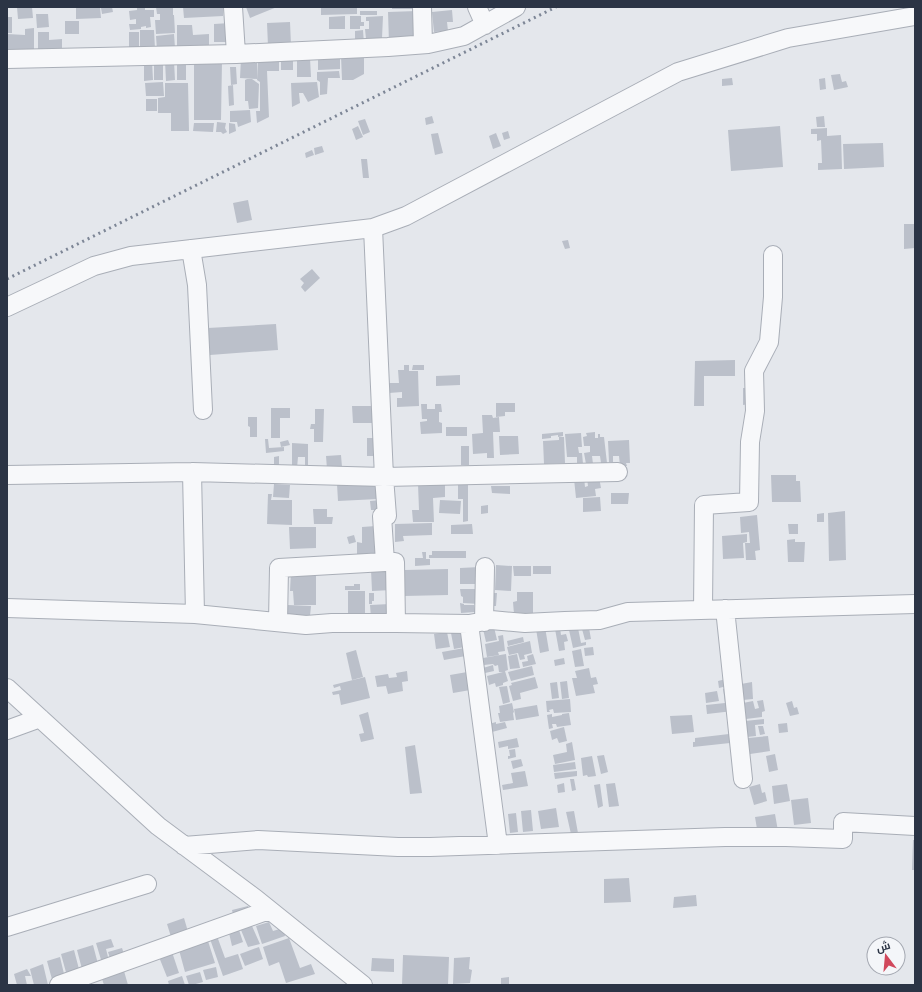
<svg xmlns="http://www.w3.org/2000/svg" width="922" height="992" viewBox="0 0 922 992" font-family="Manrope,Cairo,sans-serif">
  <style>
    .building { fill: #bbc0ca }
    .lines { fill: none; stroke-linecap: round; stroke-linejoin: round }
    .minor-casing { stroke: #a9aeb7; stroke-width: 20 }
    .minor { stroke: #f7f8fa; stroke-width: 18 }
    .rail { stroke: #7d8696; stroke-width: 3; stroke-dasharray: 2 4; stroke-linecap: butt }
  </style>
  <rect width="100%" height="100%" fill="#e4e7ec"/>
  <!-- building -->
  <path class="building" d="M17,7H32L33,18L18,19Z
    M76,7H100L101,18L76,19Z
    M108,7H112L113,12L102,14L101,8Z
    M137,7H145V10H154V17H150L151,27L146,28V26L141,27V29L130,30L129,24H136V19L130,20L129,11L137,10Z
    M156,7H173V15H174L175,33L156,34L155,20H160V14H157Z
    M183,7H223V16L184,18Z
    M246,7H277L250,18Z
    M321,7H357V14L321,15Z
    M392,7H418V9H392Z
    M452,10L453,22H447L448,31L434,32L432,12Z
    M360,11H377V15H360Z
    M417,11L418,42L389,43L388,12Z
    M36,14H48L49,27L37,28Z
    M345,16V29H329V17Z
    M350,16H361V22H364V26H360V29H350Z
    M383,16L382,38L366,39L365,29H369V21H366V17Z
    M7,17H12V33H7Z
    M65,21H79V34H65Z
    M290,22L291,45L268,46L267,23Z
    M230,23V42H214V24Z
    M177,25H192L193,35L209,34V46L177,47Z
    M34,28V52L7,51V34L25,35V29Z
    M140,30H154L155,49H140Z
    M363,30L364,44H355V31Z
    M38,32H49V40L62,39V51L38,52Z
    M129,32H139V49H129Z
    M174,34L175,48L157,50L156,36Z
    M364,55V74L353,80H342L341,56Z
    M340,57V69L318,70V58Z
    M241,58H257V79L240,78Z
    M310,58L311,77H297V59Z
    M258,59L279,60V71H267L269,117L257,123L256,111H260V82L257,80Z
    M281,59H293V70H281Z
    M186,60V80H177V61Z
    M152,61L153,80L144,81V62Z
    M154,61H163V80H154Z
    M165,61H174L175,80L166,81Z
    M194,61H222L221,120H194Z
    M230,67H236L237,84L231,85Z
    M339,71L340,78H328L327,94L320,95V82L317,80V72Z
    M840,74L842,82L846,81L848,87L834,90L831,75Z
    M732,78L733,85L722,86V79Z
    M825,78L826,89L820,90L819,79Z
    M247,79H252L259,84L258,108L249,109L248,101H245V80Z
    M163,82L164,96H146L145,83Z
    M317,82L319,97L308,102L303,93H299L300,103L292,107L291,83Z
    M165,83H188L189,131H171V113H158V98L165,97Z
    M233,85L234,105L229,106L228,86Z
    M146,99H157V111H146Z
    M250,110L251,122L238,127L237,122H230V111Z
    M432,116L434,123L426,125L425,118Z
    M824,116L825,127H817L816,117Z
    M365,119L370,132L363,135L358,121Z
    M217,122L226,123L225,128L227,132L223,134L221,132H216Z
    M194,123H214L213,132L193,131Z
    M229,123L235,124L236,131L229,134Z
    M358,126L363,137L356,140L352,129Z
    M780,126L783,167L731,171L728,130Z
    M827,128V136L841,135L842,169L818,170V163H822L821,140L817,141V134H811V129Z
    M508,131L510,138L504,140L502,133Z
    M438,133L443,153L435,155L431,134Z
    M496,133L501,146L493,149L489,136Z
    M883,143L884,167L844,169L843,144Z
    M322,146L324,152L315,155L314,148Z
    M312,150L314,155L306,158L305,153Z
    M361,159H367L369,178H363Z
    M248,200L252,220L237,223L233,203Z
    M904,224H915V248L904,249Z
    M568,240L570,248L565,249L562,241Z
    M312,269L320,278L305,292L301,287L304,283L300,279Z
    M276,324L278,350L210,355L208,328Z
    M735,360V376H704V406H694L695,361Z
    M404,365H409V371H418L419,406L397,407V398H402V392L389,393V383H399L398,370H404Z
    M413,365H424V370H412Z
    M460,375V385L436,386V376Z
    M743,388H755V403L743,405Z
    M496,403H515V412H505V416L496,417Z
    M421,404H427V409H435V404H441L442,412H439V422L442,423V433L421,434L420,422L427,421V419H422Z
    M352,406H377L376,423H353Z
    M271,408H290V418H280V438H271Z
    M315,409H324L323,442H314V429H310L311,424H315Z
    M482,415H492L493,418L499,417L500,432H493L494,458H487V453L473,454L472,434L483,433Z
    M248,417H257V437H250V427L248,426Z
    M446,427H467V436H446Z
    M563,432V436L558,437V435L551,436V438L542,439V434Z
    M595,432V438H598V434H600V437H604L607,463H601L600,456H592L593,464H586L584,453L590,452V446H584L583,437L587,436L586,433Z
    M581,433L582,447H578L579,453H582L583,464L577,465V457H567L565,434Z
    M499,436H518L519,454L500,455Z
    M559,437H564L565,463L544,464L543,441L559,440Z
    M367,438H376V456H367Z
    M265,439H268L269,448L284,447V451L266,453Z
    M288,440L290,445L281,447L280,442Z
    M629,440L630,463H626L627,466H620L619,456H613V462H609L608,441Z
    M292,443L308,444V466H305V457H298L297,468H292Z
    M461,446H469V465H461Z
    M341,455L342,467L327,469L326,456Z
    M279,456V471H274V457Z
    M771,475H796V481H800L801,502H772Z
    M584,477L585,487L588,486L587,478L599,477L601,488L595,489L596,496L576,498L574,479Z
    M378,482V499L338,501L337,484Z
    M445,483V497L433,498L434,522H413L412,510H419L418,484Z
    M274,484L290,485L289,498L273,497Z
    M458,484H468V521L463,522V499H458Z
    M491,486H510V494L492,493Z
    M611,493H629L628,504H611Z
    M268,494H272L271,500H292V525L267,524Z
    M600,497L601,511L583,512V498Z
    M381,500L378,510H371L370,501Z
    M440,500L461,501L460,514L439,513Z
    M488,505V513L481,514V506Z
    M313,509H327V517H333L332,524H314Z
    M845,511L846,560L829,561L828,513Z
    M824,513V522H817V514Z
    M757,515L760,550L755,551L756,560H746L745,543H750L749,532L741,533L740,517Z
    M432,523V535L403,536L404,541L395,542V524Z
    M472,524L473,534H451V525Z
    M788,524H798V534H789Z
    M376,526L377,556H357V542L362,543V527Z
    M289,527H316V548L290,549Z
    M747,534V542L743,543L744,558L723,559L722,536Z
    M354,535L356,542L349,544L347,537Z
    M795,539V542H805L804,562H788L787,540Z
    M432,551H466V558H429V555H432Z
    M422,552H426V559H430V565L415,566V558H423Z
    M496,565L512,566L511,591L495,590Z
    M513,566H531V576H514Z
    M533,566H551V574H533Z
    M480,567V584H460V568Z
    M392,569V590L372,591L371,570Z
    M448,569V595L404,596L405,570Z
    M291,571H316V605H294L293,591H290Z
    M354,584H360V590H345V586H354Z
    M460,589H479V604L463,603V597L461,596Z
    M348,591H365V616L348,617Z
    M517,592H533V614H514L513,602L517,601Z
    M369,593H374V601H372V604H369Z
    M492,593H497L496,606H492Z
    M460,603L464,604V605H474L475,612L461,613Z
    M390,604V613H385L386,617L371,618L370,605Z
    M288,605L311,606L310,616L288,615Z
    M494,627L497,640L486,642L483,629Z
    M545,627L549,651L540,653L536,629Z
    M560,628L561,635L566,634L568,641L564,642L565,650L559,651L555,629Z
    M578,628L581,643L586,642V645L573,648L569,630Z
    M589,628L591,639L585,640L582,629Z
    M466,630L470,646L454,649L451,633Z
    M447,632L450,647L436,649L434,634Z
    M503,635L505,651L498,652L499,655L487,657L485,644L499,641L498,636Z
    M523,637L524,642L508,646L507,641Z
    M530,641L532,653L524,655L525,659L520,660L518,653L509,655L507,647Z
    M470,647L471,655L444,660L442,652Z
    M593,647L594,655L585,656L584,648Z
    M581,649L584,666L575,667L572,651Z
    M356,650L363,677L352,680L346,653Z
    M506,654L508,670L505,671L508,681L503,683V685L496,687L495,683L489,685L487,676L503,672H499L498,665L495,666L493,664L484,665L483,658Z
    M517,654L520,668L510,669L508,656Z
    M533,654L536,664L523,667L522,662L528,661L527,656Z
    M564,658L565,664L555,666L554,660Z
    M493,665L494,671L485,673L483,668Z
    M532,666L534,675L511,681L508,672Z
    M589,668L591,678L596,677L598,684L593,685L595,693L576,696L572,678H577L575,671Z
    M407,671L408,681L402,682L403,691L388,694L386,686L377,687L375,676L388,674L389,678L397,677L396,673Z
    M473,671L476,689L453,693L450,675Z
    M365,677L370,698L341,705L339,694L333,695L332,692L341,690L340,686L334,688L333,685Z
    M535,677L538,688L520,693L521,699L513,701L509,686L512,685L511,683Z
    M730,678L731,685L719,688L718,681Z
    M567,681L569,698L562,699L560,682Z
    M557,682L559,698L552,699L550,683Z
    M752,682L753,699L743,700L741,684Z
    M507,686L510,702L503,704L499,687Z
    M731,688L733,711L707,714L706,705L725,703L723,689Z
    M717,691L719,701L706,703L705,693Z
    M570,699L571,712L554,713L553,709L549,710L550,712H547L546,701Z
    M763,700L765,711L762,712V717L746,719L743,703L753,701L755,709L759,708L757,701Z
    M792,701L794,708L797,707L799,714L790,716L786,703Z
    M512,703L514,712L513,713L514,720L500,722L498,713H500L499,706Z
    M537,705L539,716L516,720L514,709Z
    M368,712L374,739L361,742L359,734L364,733L359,715Z
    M569,713L571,725L557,727L556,724H552L553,728L549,729L547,715L552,714V717L562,715V714Z
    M692,715L694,732L672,734L670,716Z
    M764,719V724L755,725L756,736L747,737L745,721Z
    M496,722V724L505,722L507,728L492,732L489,724Z
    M787,723L788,732L779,733L778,724Z
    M758,726H763L765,734L760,735Z
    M564,727L567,741L559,743L557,738L552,740L550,731Z
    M729,734L730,743L693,747V742H695V738Z
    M768,736L770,751L750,754L748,738Z
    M517,738L519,747L508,749V746L499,748L498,742Z
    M572,742L575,760L555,764L553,755L567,752L566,744Z
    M415,745L419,772L422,793L410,794L405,747Z
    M515,749L516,757L508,759V756H510L509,750Z
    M775,754L778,770L769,772L766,756Z
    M604,755L608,772L601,774L597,756Z
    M592,756L596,776L588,777L587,775L583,776L581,758Z
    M521,759L523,766L513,769L511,761Z
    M575,762L576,769L554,772L553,765Z
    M525,771L528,786L503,790L502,785L513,783L511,773Z
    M577,771V776L555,779L554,773Z
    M570,779H574L576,790L572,791Z
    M564,783L565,792L558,793L557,785Z
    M615,783L619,806L609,807L606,784Z
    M600,784L603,806L598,808L594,785Z
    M760,784L762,793L765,792L767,801L754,805L749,787Z
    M787,784L790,801L774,804L772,786Z
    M808,798L811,823L794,825L791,800Z
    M556,808L559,827L541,829L538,811Z
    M531,810L533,831L523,832L521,811Z
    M574,811L578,833L571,834L566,812Z
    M516,813L518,832L510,833L508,814Z
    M775,814L778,831L758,835L755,817Z
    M913,840H915V870H912Z
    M629,878L631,902L604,903V879Z
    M696,895L697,906L673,908L674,897Z
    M248,906L251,913L234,918L232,910Z
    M184,918L189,935L172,940L167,924Z
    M269,922L273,931L283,928L285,936L262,944L256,926Z
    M252,926L260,944L248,947L241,930Z
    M239,930L243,942L232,946L229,933Z
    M217,936L225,958L238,954L243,969L223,976L210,939Z
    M289,938L300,968L311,964L315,974L286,983L279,962L269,966L263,947Z
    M111,939L114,947L106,949L109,961L102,963L96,943Z
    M208,941L215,963L185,972L179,950Z
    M93,945L98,964L82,969L77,950Z
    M259,947L263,959L245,966L240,954Z
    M122,948L125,957L111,961L108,952Z
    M74,950L80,973L67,976L61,954Z
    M172,952L179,973L167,977L159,957Z
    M403,955L449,957L448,985H402Z
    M60,957L65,978L53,983L47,961Z
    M470,957L469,969L472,970L470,983L453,984L454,958Z
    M372,958L394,959V972L371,971Z
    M43,964L48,985H34L30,969Z
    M216,967L218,977L206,980L203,970Z
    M27,969L31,976H25L27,985H17L14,974Z
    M124,971L128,985H104L102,979Z
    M200,972L203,982L192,985H189L186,976Z
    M182,976L185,985H169L168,981Z
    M509,977V985H501V978Z"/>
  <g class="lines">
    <defs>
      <path id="minor" d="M233,7L236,54
        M422,7L423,44
        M477,7L485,25
        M7,59L236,54L388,47L428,44L464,36L516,7
        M373,228L384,477L387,516H382L385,562H395L396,623
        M191,249L197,285L203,410
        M7,307L94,266L131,256L373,228L406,216L678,72L788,38L915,16
        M192,472L195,614
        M7,475L192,472L384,477L618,472
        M7,608L195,614L306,625L332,623H396L469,624L491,620L525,623L565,621L599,620L628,612L915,604
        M725,609L743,779
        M703,610L704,505L749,502L750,442L755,411L754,371L769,342L773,297V255
        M278,622L279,568L385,562
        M484,622L485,567
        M469,624L498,845
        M7,688L158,826L256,899L363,985
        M7,730L40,718
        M184,846L258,840L398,847H430L725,837H786L843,839V822L915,826
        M7,927L147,884
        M59,985L269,910"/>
    </defs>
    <!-- minor casing -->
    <use href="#minor" class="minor-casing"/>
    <!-- minor -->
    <use href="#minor" class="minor"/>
    <!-- rail -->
    <path class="rail" d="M7,279L556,7"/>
  </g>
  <!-- border -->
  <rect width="922" height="992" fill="none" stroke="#2b3445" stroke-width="16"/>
  <!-- north arrow -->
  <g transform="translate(886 956) rotate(344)"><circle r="19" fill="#f4f6f9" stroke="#a4a8b1"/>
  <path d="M0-3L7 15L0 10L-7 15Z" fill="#d1485c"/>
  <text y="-6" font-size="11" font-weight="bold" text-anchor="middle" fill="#2b3445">ش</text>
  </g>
</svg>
